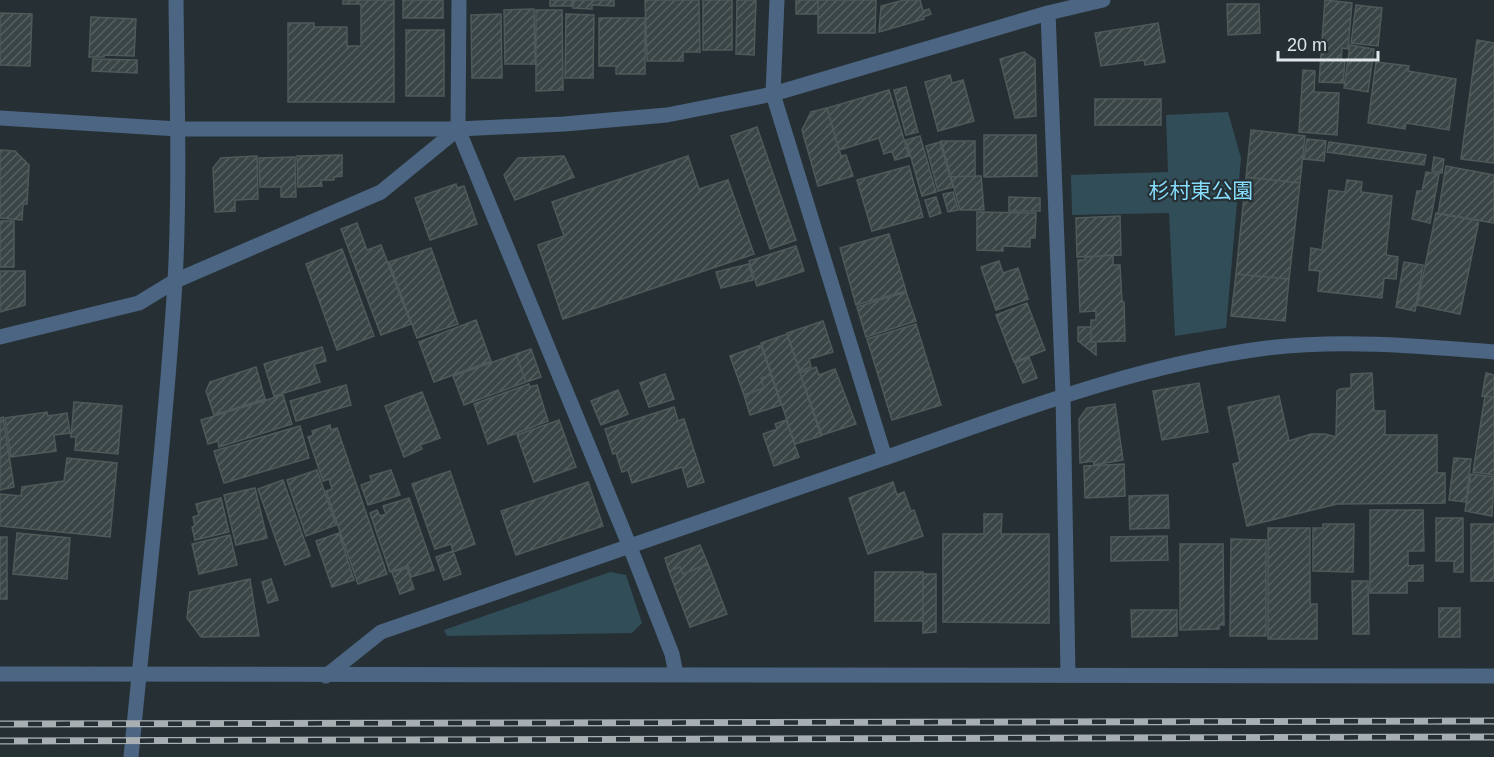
<svg xmlns="http://www.w3.org/2000/svg" width="1494" height="757" viewBox="0 0 1494 757" font-family="Arial,'Noto Sans JP',sans-serif">
  <style>
    .green { fill: #304d58 }
    .building { fill: url(#building-hatch); stroke: #4e5a5a; stroke-width: 1.5 }
    .lines { fill: none; stroke-linecap: round; stroke-linejoin: round }
    .minor { stroke: #4b6582; stroke-width: 15 }
    .tertiary { stroke: #4b6582; stroke-width: 15 }
    .rail-casing { stroke: #a8afb2; stroke-width: 7 }
    .rail { stroke: #263034; stroke-width: 4.5; stroke-dasharray: 14; stroke-linecap: butt }
    .labels { text-anchor: middle; dominant-baseline: central; stroke-width: 4.5; stroke-linejoin: round; paint-order: stroke }
    .park-label { font-size: 21px; fill: #85dcfc; stroke: #263034 }
  </style>
  <defs>
    <pattern id="building-hatch" width="6" height="6" patternUnits="userSpaceOnUse" patternTransform="scale(1.5)"><rect width="6" height="6" fill="#3a4545"/><path d="M-1 1l2-2M0 6l6-6M5 7l2-2" fill="none" stroke="#566060"/></pattern>
  </defs>
  <rect width="100%" height="100%" fill="#263034"/>
  <!-- green -->
  <path class="green" d="M1228,112L1241,158L1226,328L1175,336L1169,213L1072,215L1071,175L1168,172L1166,115Z
    M610,572L626,575L642,623L632,633L447,636L444,630Z"/>
  <!-- building -->
  <path class="building" d="M343,0H394V102H288V23H314V27H347V46H361V4H343Z
    M403,0H443V18H403Z
    M550,0H572V6H550Z
    M573,0H614V6L592,5V9L573,8Z
    M645,0H699L700,52H683V61H647Z
    M703,0H732V50H703Z
    M737,0H756L754,55L736,54Z
    M796,0H818V14H796Z
    M818,0H876L875,33H818Z
    M904,0H920L923,11L929,9L931,14L923,17L924,19L879,32L881,6Z
    M1325,0L1352,3L1348,49L1342,48L1341,61H1345L1343,83L1319,82Z
    M1227,4H1259L1260,33L1228,35Z
    M1356,5L1382,8L1378,46L1351,43Z
    M534,9L535,64H505L504,10Z
    M536,10H562L563,90L536,91Z
    M0,13L32,14L30,66L0,65Z
    M501,14L502,78H472L471,15Z
    M566,14L594,15L593,78H565Z
    M91,17L136,19L134,56L104,55V57H89Z
    M599,18H645V74H616V66H599Z
    M1158,23L1165,62L1145,65L1144,60L1101,66L1095,33Z
    M406,30H444V96H406Z
    M1477,40L1494,43V163L1461,159Z
    M1350,45L1374,49L1368,92L1344,88Z
    M1024,52L1035,60L1036,116L1015,118L1000,59Z
    M93,59L137,60V73L92,71Z
    M1376,62L1409,66L1408,71L1456,79L1449,130L1406,123L1405,129L1368,123Z
    M1303,70L1315,71L1314,92L1339,93L1337,135L1299,132Z
    M950,75L952,83L963,80L974,121L938,131L925,82Z
    M906,87L918,132L906,135L894,90Z
    M889,90L909,156L895,160L892,151L884,154L879,138L839,150L827,108Z
    M1095,99H1161V125H1095Z
    M827,108L841,156L846,155L853,176L818,186L802,130L811,112Z
    M757,127L796,240L770,249L731,136Z
    M1251,130L1305,136L1300,183L1246,177Z
    M984,135H1036L1037,176L984,177Z
    M920,136L936,192L922,196L906,140Z
    M1307,139L1326,141L1324,161L1304,159Z
    M941,141H975V176L951,177Z
    M940,142L953,187L938,191L926,146Z
    M1329,142L1426,155L1424,165L1327,152Z
    M0,150L15,151L29,165L27,204H23L22,220L0,218Z
    M342,155V176L334,177V180H321L322,186L298,187L297,156Z
    M257,156L258,199L235,200V211L215,212L213,168L221,158Z
    M564,156L574,177L515,200L504,175L518,158Z
    M688,156L699,189L728,180L754,254L563,319L538,245L564,236L552,202Z
    M295,157L296,197H281V187H260L259,158Z
    M1434,157L1444,159L1442,173L1432,171Z
    M909,166L923,217L872,231L857,180Z
    M1446,166L1494,175V223L1438,214Z
    M1426,172L1439,174L1430,223L1412,219L1417,191H1422Z
    M975,176H981L984,210H960L951,177Z
    M1246,177L1300,183L1289,279L1236,274Z
    M1347,180L1362,182L1361,192L1392,196L1386,255L1398,257L1396,279L1384,278L1382,298L1318,291L1320,271L1309,270L1311,248L1322,250L1329,190L1345,192Z
    M456,184L457,188L464,186L477,224L430,240L415,198Z
    M953,192L958,210L948,212L943,194Z
    M936,197L941,213L930,217L925,200Z
    M1009,197L1040,198V211H1009Z
    M977,212L1036,213L1035,238H1030V247L1003,246V251L977,250Z
    M1436,213L1479,220L1460,314L1417,305Z
    M1120,216L1121,255L1077,257L1076,218Z
    M0,221H14V267H0Z
    M357,223L367,250L381,245L411,324L381,335L341,229Z
    M889,234L906,291L856,305L840,248Z
    M796,246L804,271L757,286L749,261Z
    M431,248L458,324L417,338L389,262Z
    M342,249L374,336L337,350L306,264Z
    M1113,255V265H1120L1122,302H1124L1125,341L1091,342V320H1096V311L1080,312L1078,260H1085V257Z
    M999,261L1003,273L1018,268L1028,299L996,310L981,267Z
    M1404,262L1423,265L1415,311L1396,307Z
    M749,264L753,280L721,288L716,272Z
    M0,271H25V305L0,312Z
    M1236,274L1289,279L1285,321L1231,316Z
    M906,292L916,321L866,337L857,307Z
    M1027,303L1045,350L1014,362L996,315Z
    M476,320L491,361L434,382L419,342Z
    M823,321L833,352L809,359L811,367L800,371L787,333Z
    M916,324L941,405L892,420L867,339Z
    M1078,327H1091V342H1096V355L1078,341Z
    M787,334L821,436L795,444L761,343Z
    M761,345L771,375L761,378L764,388L744,395L730,356Z
    M322,347L326,361L314,364L320,382L274,396L264,364Z
    M531,349L541,377L526,382L516,354Z
    M516,354L526,382L464,405L453,376Z
    M1029,357L1037,378L1023,383L1015,363Z
    M256,367L265,399L214,415L206,391L210,382Z
    M816,367L819,375L835,369L856,424L822,435L800,373Z
    M1372,373L1374,411H1385V435H1437V473H1445V503L1337,504L1247,526L1233,464L1240,462L1228,407L1279,396L1289,441L1311,434H1325L1336,437L1337,391L1340,389L1351,388V374Z
    M1486,373L1494,375V397L1482,396Z
    M665,374L674,399L649,407L640,383Z
    M771,375L781,405L750,415L744,395L764,388L761,378Z
    M1199,383L1208,432L1162,440L1153,391Z
    M529,384L530,387L537,385L548,421L488,444L474,404Z
    M346,385L351,405L296,421L290,401Z
    M618,390L628,414L601,425L591,401Z
    M422,392L440,438L420,445L422,449L404,457L385,406Z
    M283,395L292,424L219,447L218,441L208,444L201,420Z
    M1485,396L1494,397V475L1473,472Z
    M74,402L122,406L118,454L75,450L76,437H71Z
    M1115,404L1123,460L1094,465L1093,461L1080,463L1079,419L1087,408Z
    M674,407L678,421L684,419L704,482L688,487L682,467L632,483L628,470L622,472L616,453L613,454L605,429Z
    M47,412L48,416L67,413L70,433L54,435L56,451L11,457L5,418Z
    M3,417L14,487L0,490V418Z
    M559,420L576,467L534,482L517,435Z
    M786,420L799,457L774,466L763,434L777,429L775,424Z
    M330,425L331,430L337,428L387,574L358,584L326,491L332,489L329,479L323,481L308,437L313,435L312,431Z
    M300,426L309,458L224,483L214,451Z
    M67,458L117,463L110,537L0,526V494L21,496L22,487L64,481Z
    M1454,458L1471,459L1466,502L1449,500Z
    M1124,464L1125,496L1085,498L1084,466Z
    M317,470L336,525L306,536L287,480Z
    M391,470L400,495L368,505L361,485L372,481L370,476Z
    M450,471L475,544L453,552L451,544L435,549L412,484Z
    M1471,474L1494,477L1492,516L1465,511Z
    M283,480L310,556L285,565L258,489Z
    M588,482L603,526L516,555L501,511Z
    M893,482L897,495L904,492L911,511L914,510L923,536L868,554L849,498Z
    M255,488L267,538L236,545L224,495Z
    M1168,495L1169,528L1130,529L1129,496Z
    M221,498L229,532L195,540L192,527L195,525L193,517L199,515L196,504Z
    M409,498L434,570L411,577L408,566L390,572L370,513L377,510L380,516L386,514L383,506Z
    M1370,510H1423L1424,551H1408V566L1423,565V581H1407V593H1370Z
    M984,514H1002L1001,534H1049V623L943,622V534H984Z
    M1436,518H1463V572H1454V561H1436Z
    M1323,524H1354L1353,572L1313,571V528H1323Z
    M1471,524H1494V581H1471Z
    M1268,528H1310V604H1317V639H1268Z
    M17,533L70,538L67,579L13,574Z
    M339,533L354,580L332,587L316,541Z
    M230,535L237,565L199,574L192,544Z
    M1167,536L1168,560L1111,561V537Z
    M0,537H7V599H0Z
    M1231,539L1266,540V636H1230Z
    M1180,544H1223L1224,625H1219V629L1180,630Z
    M700,545L708,564L683,574L680,567L669,571L665,558Z
    M453,551L461,574L444,580L436,557Z
    M708,564L727,614L690,627L669,571L680,567L683,574Z
    M407,568L414,589L400,594L392,572Z
    M875,572H923V621H875Z
    M923,574H936V632L923,633Z
    M250,579L259,636L201,637L187,618L190,592Z
    M271,579L278,600L268,603L262,582Z
    M1352,581H1368L1369,634H1353Z
    M1439,608H1460V637H1439Z
    M1131,610H1177V636L1132,637Z"/>
  <g class="lines">
    <!-- minor -->
    <path class="minor" d="M459,0L458,129L630,547L672,654L676,674
      M777,0L773,94L885,458
      M1048,13L1063,395L1068,674
      M0,337L139,303L175,281L381,192L458,129
      M0,674L1494,676
      M326,676L381,632C548,575 715,518 882,459C1008,415 1134,365 1267,348C1342,339 1419,346 1494,352"/>
    <!-- tertiary -->
    <path class="tertiary" d="M0,118L178,129H458L564,124L667,115L773,94L1048,13L1103,0
      M131,757C146,599 165,440 175,282C180,188 177,94 176,0"/>
    <defs>
      <path id="rail" d="M0,724L1494,721
        M0,741L1494,737"/>
    </defs>
    <!-- rail casing -->
    <use href="#rail" class="rail-casing"/>
    <!-- rail -->
    <use href="#rail" class="rail"/>
  </g>
  <g class="labels">
    <!-- park labels -->
    <g class="park-label">
      <text x="1201" y="190">杉村東公園</text>
    </g>
  </g>
  <!-- scale -->
  <path d="M1278 51v9h100v-9" fill="none" stroke="#e1e7e9" stroke-width="3"/>
  <text x="1287" y="51" font-size="18" fill="#e1e7e9" stroke="#263034" stroke-width="4.5" paint-order="stroke">20 m</text>
</svg>
